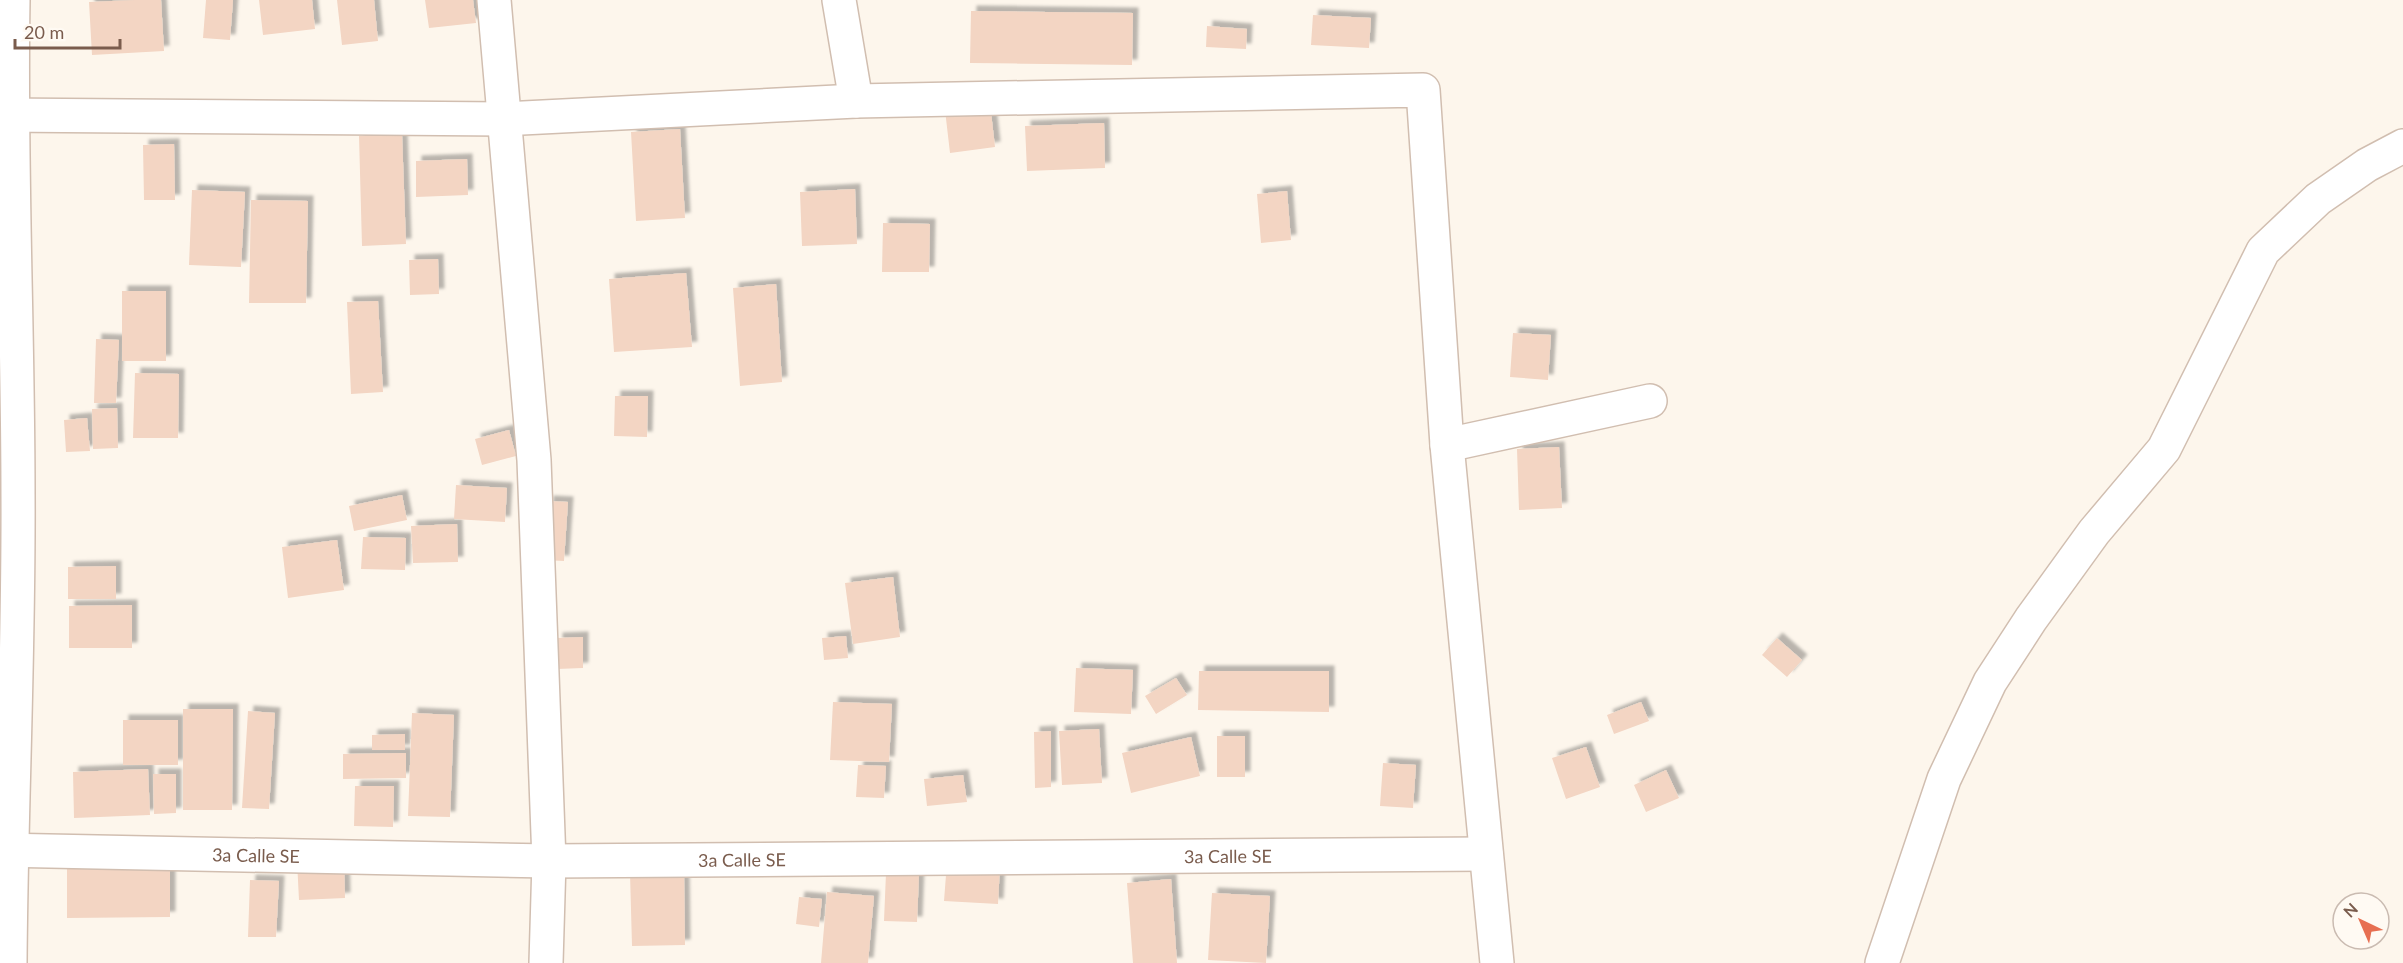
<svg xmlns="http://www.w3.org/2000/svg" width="2403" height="963" viewBox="0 0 2403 963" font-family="Lato,sans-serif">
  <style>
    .building { fill: #f3d5c3; filter: url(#shadow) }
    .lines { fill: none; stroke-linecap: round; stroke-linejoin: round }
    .street-casing { stroke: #d1beb0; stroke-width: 36 }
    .street { stroke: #fff; stroke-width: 33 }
    .labels { text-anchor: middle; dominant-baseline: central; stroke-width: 4.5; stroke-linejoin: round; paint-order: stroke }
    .street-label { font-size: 18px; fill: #7a5c4d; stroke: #fffaf3 }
  </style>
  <defs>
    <filter id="shadow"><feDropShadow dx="5.5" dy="-5.5" stdDeviation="1.5" flood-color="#0004"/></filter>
  </defs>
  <rect width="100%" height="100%" fill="#fdf6ec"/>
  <!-- building -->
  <path class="building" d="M135,0H161L164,51L92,55L89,2Z
    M206,0H233L230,40L203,38Z
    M259,0H312L315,29L263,35Z
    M337,0H374L378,41L342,45Z
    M425,0H473L476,23L429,28Z
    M971,11L1133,13L1132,65L970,63Z
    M1313,15L1371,18L1369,48L1311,45Z
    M1207,26L1247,29L1246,49L1206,47Z
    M990,104L995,147L950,153L945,110Z
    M1104,123L1105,168L1027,171L1025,126Z
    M680,129L685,218L636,221L631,132Z
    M402,134L406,244L362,246L359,136Z
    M174,144L175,200H144L143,145Z
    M467,159L468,195L416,197V161Z
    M855,189L857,244L802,246L800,192Z
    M192,190L245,192L241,267L189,265Z
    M1287,191L1291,240L1261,243L1257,194Z
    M251,200L308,201L306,303H249Z
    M883,223L930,224L929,272H882Z
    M438,259L439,294L410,295L409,260Z
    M686,273L692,347L614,352L609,279Z
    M776,284L782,382L740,386L733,288Z
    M122,291H166V361H122Z
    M378,301L383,392L351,394L347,302Z
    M1513,333L1551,335L1548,380L1510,377Z
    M96,339L119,340L116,403H94Z
    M135,373L179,374L178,438H133Z
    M615,396H648L647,437L614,436Z
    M117,408L118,448L93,449L92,409Z
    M87,418L90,451L66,452L64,420Z
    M509,430L516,456L482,465L475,439Z
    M1559,447L1562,508L1519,510L1517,449Z
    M456,485L507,488L505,522L454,519Z
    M402,495L407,520L354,531L349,506Z
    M548,501L568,502L564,561L544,560Z
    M457,524L458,562L413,563L411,526Z
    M363,537L406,538L405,570L361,569Z
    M337,540L344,590L288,598L282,547Z
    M116,566V599H68V567Z
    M893,577L900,637L853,644L845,583Z
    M132,605V648H69V606Z
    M846,636L848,658L824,660L822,638Z
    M583,637V668L557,669V638Z
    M1777,638L1802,660L1787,677L1762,655Z
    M1076,668L1133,670L1131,714L1074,712Z
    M1199,671H1329V712L1198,710Z
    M1176,678L1187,695L1156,714L1145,696Z
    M833,702L892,704L889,762L830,760Z
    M1641,702L1649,721L1614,734L1607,715Z
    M183,709H233L232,810H183Z
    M248,711L275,713L269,809L242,808Z
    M412,713L454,715L450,817L408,816Z
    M123,720H178V765H123Z
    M1099,729L1102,783L1062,785L1059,731Z
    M1051,731V787L1035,788L1034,732Z
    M405,734V750H372V735Z
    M1217,736H1245V777H1217Z
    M1191,737L1200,776L1131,793L1122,753Z
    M1586,747L1600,787L1566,799L1552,758Z
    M406,753V778L343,779V754Z
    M1383,763L1416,765L1413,808L1380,806Z
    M858,765L886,766L884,798L856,797Z
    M148,769L150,815L74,818L73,772Z
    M1666,770L1679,798L1646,812L1634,785Z
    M153,774H176V813L154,814Z
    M963,775L967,802L927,806L924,779Z
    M355,786H394L393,827L354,826Z
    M344,859L345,898L299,900L297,861Z
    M947,862L1000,865L998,904L944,901Z
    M67,863H170V917L67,918Z
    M684,872L685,945L632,946L630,873Z
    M886,873L919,874L917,922L884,921Z
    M1171,879L1177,963H1133L1127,883Z
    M250,880L279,881L276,937H248Z
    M827,892L874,896L868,963H821Z
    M1212,893L1270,896L1266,963L1208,960Z
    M799,897L822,899L819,927L796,924Z"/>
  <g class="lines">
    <defs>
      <g id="street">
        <path d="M494,0L534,460L549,861L546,963"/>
        <path d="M839,0L856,101"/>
        <path d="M0,115L504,119L856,101L1423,90L1447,445L1497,963"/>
        <path d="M1447,445L1650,401"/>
        <path id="s1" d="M0,850L549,861L1486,854"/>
        <path d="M10,963C11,807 19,650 18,494C18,329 10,165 13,0"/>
        <path d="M1882,963L1944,779L1990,682L2031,619L2094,532L2164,449L2263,251L2318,199L2367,165L2403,146"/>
      </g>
    </defs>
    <!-- street casing -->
    <use href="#street" class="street-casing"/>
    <!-- street -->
    <use href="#street" class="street"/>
  </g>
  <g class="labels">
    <!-- street labels -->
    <g class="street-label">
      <text stroke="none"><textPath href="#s1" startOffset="256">3a Calle SE</textPath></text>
      <text stroke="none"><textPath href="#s1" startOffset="1228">3a Calle SE</textPath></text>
      <text stroke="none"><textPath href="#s1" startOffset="742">3a Calle SE</textPath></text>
    </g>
  </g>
  <!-- north arrow -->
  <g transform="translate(2361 921) rotate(316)"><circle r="28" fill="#fffaf3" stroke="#cabbb1" stroke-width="1.5"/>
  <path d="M0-4.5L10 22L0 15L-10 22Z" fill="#e76f51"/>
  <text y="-9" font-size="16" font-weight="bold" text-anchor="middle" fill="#7a5c4d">N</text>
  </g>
  <!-- scale -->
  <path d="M15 39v9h105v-9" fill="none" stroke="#7a5c4d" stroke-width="3"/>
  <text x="24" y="39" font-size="18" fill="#7a5c4d" stroke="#fffaf3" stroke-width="4.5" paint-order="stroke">20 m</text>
</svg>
